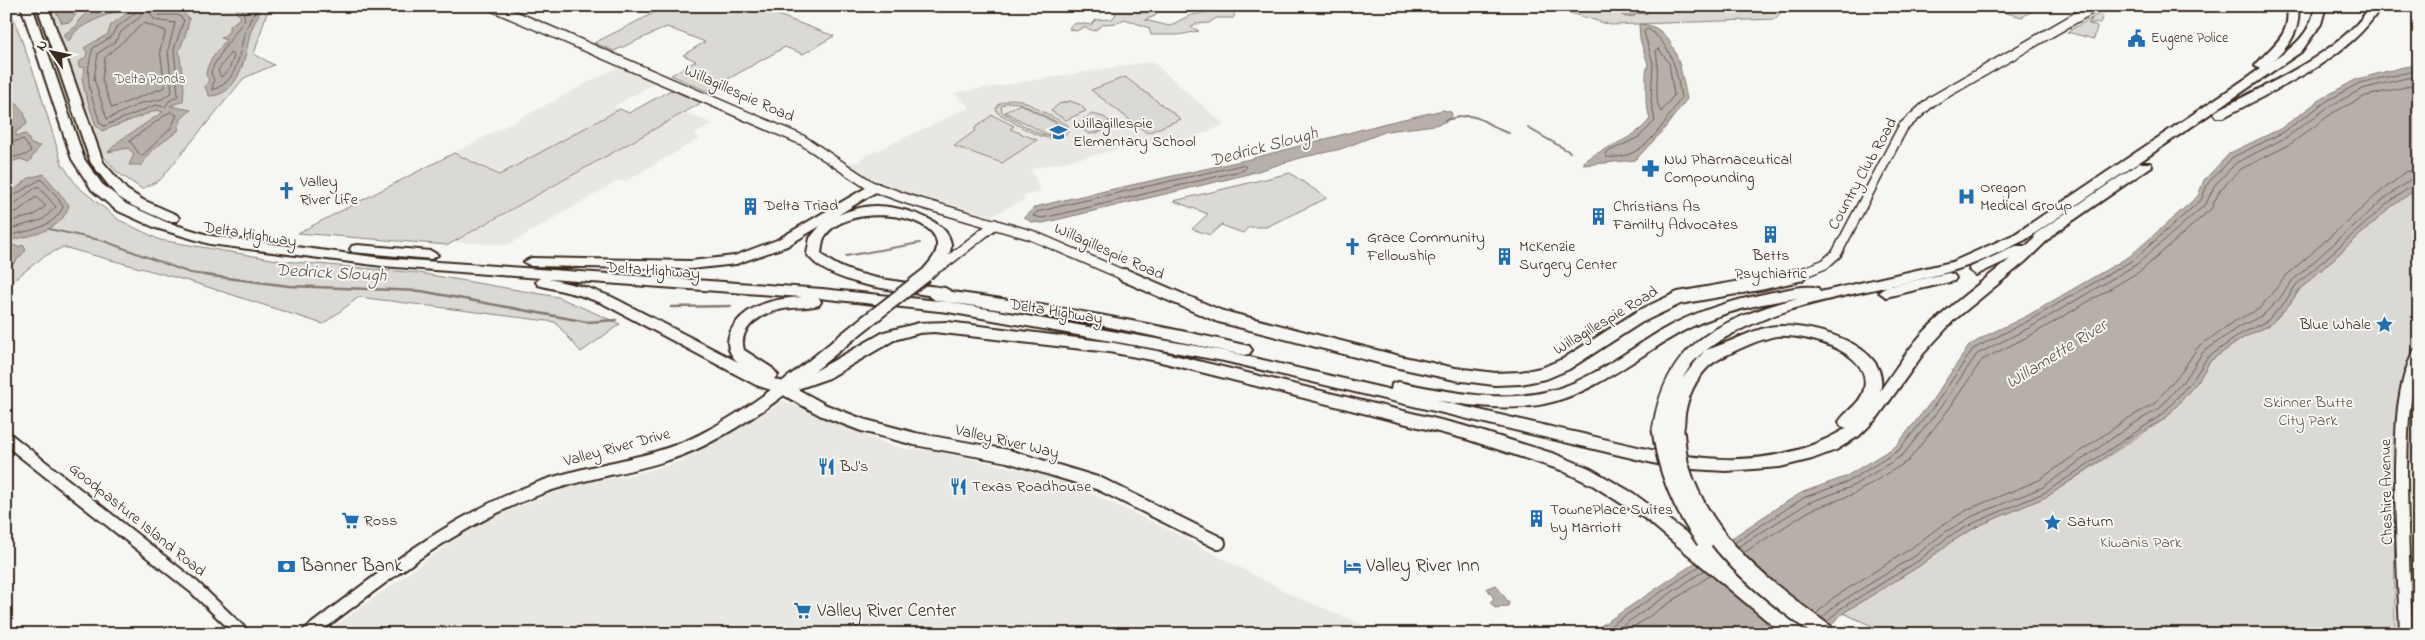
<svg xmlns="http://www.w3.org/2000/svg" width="2425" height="640" viewBox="0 0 2425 640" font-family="'Indie Flower',sans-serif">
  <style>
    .built { fill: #e8e7e2 }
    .green { fill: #dad9d3; stroke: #8a8278; fill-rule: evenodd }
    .water { fill: #b6b0a9; stroke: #857a71 }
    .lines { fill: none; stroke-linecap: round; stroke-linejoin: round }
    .shore { stroke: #6c6056; stroke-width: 1 }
    .stream-far1 { stroke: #857a71; stroke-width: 2 }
    .stream { stroke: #857a71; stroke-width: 2.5 }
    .secondary-far1-casing { stroke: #3b2a1e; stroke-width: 12 }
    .secondary-casing { stroke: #3b2a1e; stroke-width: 16 }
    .highway-casing { stroke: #3b2a1e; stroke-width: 4 }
    .secondary-far1 { stroke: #f6f6f2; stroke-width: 9 }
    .secondary { stroke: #f6f6f2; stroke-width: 12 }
    .highway { fill: #f6f6f2; fill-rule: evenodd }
    .secondary-bridge-far1-casing { stroke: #3b2a1e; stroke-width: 12; stroke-linecap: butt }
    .secondary-bridge-casing { stroke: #3b2a1e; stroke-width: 16; stroke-linecap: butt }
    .highway-bridge-casing { stroke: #3b2a1e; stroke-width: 21; stroke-linecap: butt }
    .secondary-bridge-far1 { stroke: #f6f6f2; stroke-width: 9 }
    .secondary-bridge { stroke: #f6f6f2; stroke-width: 12 }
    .highway-bridge { stroke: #f6f6f2; stroke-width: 17 }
    .labels { text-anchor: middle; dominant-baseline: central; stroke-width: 4; stroke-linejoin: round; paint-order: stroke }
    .far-poi-label { font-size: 14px; fill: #3b2a1e; stroke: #f6f6f2; text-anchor: start }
    .far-park-label { font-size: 14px; fill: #63564b; stroke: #f6f6f2 }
    .street-label { font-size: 16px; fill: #3b2a1e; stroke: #f6f6f2 }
    .poi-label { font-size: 16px; fill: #3b2a1e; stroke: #f6f6f2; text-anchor: start }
    .park-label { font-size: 16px; fill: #63564b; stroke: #f6f6f2 }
    .water-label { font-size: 18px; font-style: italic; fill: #605248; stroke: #f6f6f2 }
    .near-poi-label { font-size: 19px; fill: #3b2a1e; stroke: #f6f6f2; text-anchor: start }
  </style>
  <rect width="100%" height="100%" fill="#f6f6f2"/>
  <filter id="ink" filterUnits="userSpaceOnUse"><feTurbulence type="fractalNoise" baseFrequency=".02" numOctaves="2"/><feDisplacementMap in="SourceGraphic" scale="10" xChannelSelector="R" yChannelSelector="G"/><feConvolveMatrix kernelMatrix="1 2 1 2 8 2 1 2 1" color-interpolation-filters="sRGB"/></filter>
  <g filter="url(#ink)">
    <!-- built -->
    <path class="built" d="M1148,62L1155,64L1225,125L1165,148L1157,141L1031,169L1041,192L1025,196L1023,201L991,216L903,191L862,174L847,163L861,161V158L970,107L954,93Z
      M620,66L657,82L614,106L620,109L499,175L454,153Z
      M685,112L713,124L695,134L700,138L624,182L619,180L508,245L456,242Z
      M784,401L884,443L905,449L931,450L972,459L1061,479L1167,529L1290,594L1363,625L1365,634H324L457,538L496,516L570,486L644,472L681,461Z
      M2413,464L2419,466V551H2417Z"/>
    <!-- green -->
    <path class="green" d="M6,6H9L37,82L62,164L77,186L119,220L160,240L283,261L419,273L558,297L620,324L581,352L555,322L359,297L323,324L192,282L63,247L43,257L6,286Z
      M49,6H269L254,54L274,65L244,78L160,180L142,189L117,172L100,152Z
      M668,6H754L834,36L803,54L785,47L707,91L671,75L696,61L683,55L705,42L667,27L614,51L594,43Z
      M1114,6H1160L1155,16L1145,20L1169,26L1191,15L1220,10L1228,6H1238L1232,12L1235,15L1233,18H1216L1209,23L1195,24L1191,27L1199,31L1178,35H1151L1149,28L1125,19L1116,23L1104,24L1094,31L1084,27L1076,31L1069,29L1071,25L1078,23L1091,25L1096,20L1112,19L1116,14L1113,10Z
      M1546,6H1786L1775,19L1611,25Z
      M1980,6H2041L2022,17Z
      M2098,14L2103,16L2100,23L2090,24L2092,18L2088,23L2097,27L2094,39L2067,32Z
      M1125,77L1181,119L1147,133L1091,90Z
      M671,90L701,103L448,245L298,233L454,153L499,175L620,109L629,113Z
      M1011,99L1021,100L1068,125L1069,131C1052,152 1015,122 998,113L996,109L999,104ZM1008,102L1020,103L1064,126V131C1048,146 1018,121 1002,112L1001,106Z
      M1070,101L1081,105L1086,111L1066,120L1051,111L1059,104Z
      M1020,104L1063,127L1048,135L1005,112Z
      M1092,114L1104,117L1110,122L1109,126L1102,131L1090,134L1074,125Z
      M992,115L1014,126L1010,129L1037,140L1002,163L954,146L975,131V128Z
      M1290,173L1327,198L1266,227H1249L1243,233L1221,225L1210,235L1192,229L1208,214L1174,201Z
      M2419,187V466L2394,457L2395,634H1890L1843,613L1921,565L1951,542L1978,526L2048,496L2166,418L2198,381L2210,361L2243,338L2270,325L2289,305L2300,289L2391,207Z"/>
    <!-- water -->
    <path class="water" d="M56,6H76L77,13L70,22L62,23L56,12Z
      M93,6H152L161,8L160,11L179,10L189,18C190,22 182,46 179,50L184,88L183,101L170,106L191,110L181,119L178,131L151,151L142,165H129L134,154L128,148L108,152L119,141L163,112L157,110L102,131L96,126L85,93L82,78L85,68L79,67L78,63L86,57L87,52L84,48L108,34L111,25L134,8C123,6 83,24 75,32C73,35 70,39 68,42L63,35L77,26L78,21Z
      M264,6C258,15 251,28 249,38C245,60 238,96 209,96L205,87L209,80L206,75C207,61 218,51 226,40L221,38L229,32V27L241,17L236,12L237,7Z
      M1620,6H1638L1650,9L1646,14L1636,13L1635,16L1625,17L1621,14Z
      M1639,24C1676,24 1681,71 1687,99L1661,133L1635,160L1584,165V162C1605,145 1634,141 1650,119L1646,102V73L1648,64L1640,39Z
      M2419,65V187L2391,207L2300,289L2289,305L2270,325L2243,338L2210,361L2198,381L2166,418L2137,435L2048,496L1978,526L1951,542L1921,565L1843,613L1823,634H1589L1778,507L1803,492L1845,477L1896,446L1931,402L1969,346L1987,335L2025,317L2130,256L2198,196L2204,180L2230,153L2280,129L2324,97L2357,79L2404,67Z
      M6,84L11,97L24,112L27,124L16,132V136L26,134L31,144L40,146L29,162L20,159L6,164V139L9,138L8,124L12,119L11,112L6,115Z
      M1443,110L1451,112L1452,115L1447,121L1435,125L1387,131L1341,149L1300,158L1245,175L1043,223L1031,222L1024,217L1035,207L1068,199L1250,159L1386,123Z
      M44,174L69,205C62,232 29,236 6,241V197L29,178Z
      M6,242L18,247L23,245L26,250L6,272Z
      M1496,585L1509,603L1508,606L1495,608L1490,602L1494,599L1487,588Z"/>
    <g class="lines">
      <!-- shore -->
      <path class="shore" d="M137,6L136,12L116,28L111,37L93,48C83,78 91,94 100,123L104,126L156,105L165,107L169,101L178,96L174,49L184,20L178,15H159L156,12V6
        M144,6L140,17L121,32L115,42L98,53L94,79L107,119L142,103L162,99L172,92L168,50L175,23L155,20L150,13V6
        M242,6L245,19C234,34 220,53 212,69L211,73L214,80L212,90C238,81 238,58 244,35C247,25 253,15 258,6
        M144,23L166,31L160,50L165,87L112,108L102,80L105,58Z
        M1648,29C1672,45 1677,71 1681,98C1662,126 1644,161 1606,157L1605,153L1639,137L1655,121L1651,101L1653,63L1644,32Z
        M1659,49L1669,63L1674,95L1661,112C1653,102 1660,67 1656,51Z
        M231,53L234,56L229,70L221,77L218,71Z
        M170,112L177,115L171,128L143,155H140L130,141Z
        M6,144L23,139L31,151L26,155L6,158
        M1243,165L1246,167L1244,170L1065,213L1042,218L1033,216L1037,212L1069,204Z
        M6,200L41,179L56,195L63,207C53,229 27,231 6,236
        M6,206L14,204L38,186L56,207L42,220L6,230
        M6,214L18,211L36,197L46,206L33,216L6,222
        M1734,543L1805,497L1848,482L1899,450L1935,405L1973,349L2028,321L2133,260L2201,200L2208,183L2233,157L2282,133L2327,101L2359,83L2419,70
        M1738,547L1808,503L1851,487L1903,455L1940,408L1977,354L2031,327L2137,264L2206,204L2214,186L2236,163L2285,138L2330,106L2362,89L2406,78L2419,77
        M1743,553L1811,510L1854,494L1908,461L1946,413L1982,360L2035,333L2142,270L2211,209L2220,190L2241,169L2289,145L2334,112L2366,96L2419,84
        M1816,614L1833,598L1910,549L1942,525L1969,509L2039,480L2127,419L2154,404L2183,370L2197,348L2233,322L2259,309L2287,275L2379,193L2406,172L2419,169
        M1822,618L1837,604L1915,556L1945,532L1973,516L2043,487L2131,425L2159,409L2189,374L2202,353L2237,328L2263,315L2280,298L2292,281L2384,199L2411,179L2419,177
        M1827,622L1840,609L1918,561L1948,537L1976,522L2046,492L2163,414L2194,378L2207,358L2241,334L2267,321L2285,302L2296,285L2388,203L2414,184L2419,183
        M1598,634L1700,566
        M1610,634L1705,570
        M1623,634L1711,575"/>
      <!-- stream-far1 -->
      <path class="stream-far1" d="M1445,120C1453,119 1461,115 1469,116C1484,117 1494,130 1509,133
        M1528,128L1570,152
        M49,229L104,241L190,273L214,276
        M846,256L920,243"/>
      <!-- stream -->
      <path class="stream" d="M204,275L289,286L421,291L587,322L616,320
        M671,307L731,306"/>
      <defs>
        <path id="secondary-far1" d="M492,6L802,140L871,186L910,200L1031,235L1126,276
          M930,272L948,261L995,224
          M1795,276L1825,264L1837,253L1903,127L1932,101L2096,6"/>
        <path id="secondary" d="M1124,275L1219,316L1399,362L1455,374L1495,379L1521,378L1545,373L1566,364L1639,317L1679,298L1764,283L1799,275
          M783,388L823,410L862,425L915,439L1008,456L1100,484L1219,543
          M6,438L194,587L243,634
          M308,634C381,578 453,520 540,488C593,468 651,466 702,440C764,409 814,363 867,321
          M2406,634C2404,579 2401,525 2401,470C2402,431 2401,390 2419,354"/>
        <path id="highway" d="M21,6H32L84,159L102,184L126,204L166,222L211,236L382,258L822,289L948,302L1224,351L1391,390L1392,384L1398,382C1445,391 1497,403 1545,392C1587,383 1623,354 1659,332C1694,311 1733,300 1773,292C1787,290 1805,284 1818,288L1820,292L1952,262L2015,234L2260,69L2255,66C2272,44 2291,38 2287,6H2298C2301,29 2290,45 2274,60C2294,47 2312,32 2315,6H2326L2321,24L2301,52L2025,240C2002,251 1979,263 1955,270C1871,295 1779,298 1706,350C1727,344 1747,332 1769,327C1803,321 1893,343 1880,391C1893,373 1906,352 1921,335C1948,306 1980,284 2010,259L1976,275L1969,270L1971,267L2016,246H2026L2034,239L2035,234L2140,163H2150L2152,166L2055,233L2026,261L1953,321L1923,354L1878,417L1859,436L1836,450L1812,459L1780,467L1726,471L1674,468L1224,361L948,312L819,298L821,302L819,305C808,308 795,307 783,309C764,312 737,327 744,350L772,368L778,375L774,379L783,382L817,370L884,332L919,323L948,322L1109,342L1157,351L1461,425L1555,454L1589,468L1633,493L1696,540L1699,535C1714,530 1726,551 1735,562L1738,567L1734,573L1805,628L1807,634H1783L1647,520L1594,486L1561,470L1466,439L1157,361L1109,352L934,332L919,333L894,340L829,378L789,392L783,394L756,385L602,303L579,295L538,285L536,282L540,278L382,266L210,244L156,228L116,210L92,190L72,159ZM549,279L802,297C787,298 770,300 756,307C735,317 716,343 738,362L612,297L588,288ZM1797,298C1720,320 1665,342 1653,429L1655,433L1661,435L1667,433L1669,436L1675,438L1681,436C1685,430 1684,421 1685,414C1688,396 1695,380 1708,367C1720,356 1761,338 1777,336C1805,334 1873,351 1864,389C1861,404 1846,410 1839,422L1841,426L1847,428C1761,480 1673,456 1583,434C1533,423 1484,411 1435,400C1471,406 1508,411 1544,404C1600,392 1641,352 1691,327C1725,311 1760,304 1797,298ZM1705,350L1682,379L1692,363Z
          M37,6H48L103,162L127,190L143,200L177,215L179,218L177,221H167L133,206L117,196L91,163Z
          M2370,6H2381C2352,58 2275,89 2224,117H2216L2214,114L2216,111C2261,87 2345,51 2370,6Z
          M874,183L879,184L881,187L879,190L838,215C850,210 863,206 876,206C897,206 948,218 951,244C952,256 939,269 932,277H922L920,274C926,265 938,256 937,244C935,211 842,203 824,238C822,242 822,249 821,253C843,279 913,283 945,288L952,292C1050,305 1148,322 1244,345L1249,346L1252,350L1249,354L1244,355L1090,323L935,300L928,295C894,290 827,284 807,254L810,238L820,226L787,246L736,264L691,269L531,266L524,262L531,258L691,261L734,256L777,240Z
          M357,245L431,251L438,255L431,259L352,252L350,249L352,246Z
          M1949,273L1954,275L1956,278L1954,281L1886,297L1879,292L1886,287Z"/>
      </defs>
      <!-- secondary-far1 casing -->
      <use href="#secondary-far1" class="secondary-far1-casing"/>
      <!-- secondary casing -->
      <use href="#secondary" class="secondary-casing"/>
      <!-- highway casing -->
      <use href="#highway" class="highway-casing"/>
      <!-- secondary-far1 -->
      <use href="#secondary-far1" class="secondary-far1"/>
      <!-- secondary -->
      <use href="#secondary" class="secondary"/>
      <!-- highway -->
      <use href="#highway" class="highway"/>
      <defs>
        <path id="secondary-bridge-far1" d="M924,276L927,274"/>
        <path id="secondary-bridge" d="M867,321L926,275"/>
        <path id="highway-bridge" d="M1661,429C1666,471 1681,506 1705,540
          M1675,432C1677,443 1677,455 1680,466C1702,542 1766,591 1827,634"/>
      </defs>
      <!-- secondary-bridge-far1 casing -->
      <use href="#secondary-bridge-far1" class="secondary-bridge-far1-casing"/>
      <!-- secondary-bridge casing -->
      <use href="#secondary-bridge" class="secondary-bridge-casing"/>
      <!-- highway-bridge casing -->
      <use href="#highway-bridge" class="highway-bridge-casing"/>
      <!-- secondary-bridge-far1 -->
      <use href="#secondary-bridge-far1" class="secondary-bridge-far1"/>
      <!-- secondary-bridge -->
      <use href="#secondary-bridge" class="secondary-bridge"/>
      <!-- highway-bridge -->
      <use href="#highway-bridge" class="highway-bridge"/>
    </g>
  </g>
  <!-- icons -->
  <defs>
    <symbol id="civic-bare" viewBox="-9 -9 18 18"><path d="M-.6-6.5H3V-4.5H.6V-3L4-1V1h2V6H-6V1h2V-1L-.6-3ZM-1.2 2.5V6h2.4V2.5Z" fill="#1f6fb2" stroke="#f6f6f2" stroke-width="2.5" paint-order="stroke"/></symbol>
    <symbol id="school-bare" viewBox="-9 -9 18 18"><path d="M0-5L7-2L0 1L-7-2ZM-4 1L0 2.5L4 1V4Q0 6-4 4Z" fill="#1f6fb2" stroke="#f6f6f2" stroke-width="2.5" paint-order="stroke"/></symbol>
    <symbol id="pharmacy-bare" viewBox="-9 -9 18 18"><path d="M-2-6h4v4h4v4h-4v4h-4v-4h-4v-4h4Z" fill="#1f6fb2" stroke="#f6f6f2" stroke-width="2.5" paint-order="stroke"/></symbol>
    <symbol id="church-bare" viewBox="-9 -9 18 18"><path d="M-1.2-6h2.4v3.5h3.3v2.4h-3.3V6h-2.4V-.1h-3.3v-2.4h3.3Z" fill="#1f6fb2" stroke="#f6f6f2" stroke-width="2.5" paint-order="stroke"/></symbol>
    <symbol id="hospital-bare" viewBox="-9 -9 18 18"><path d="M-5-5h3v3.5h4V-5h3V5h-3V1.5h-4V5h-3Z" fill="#1f6fb2" stroke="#f6f6f2" stroke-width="2.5" paint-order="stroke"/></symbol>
    <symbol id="building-bare" viewBox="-9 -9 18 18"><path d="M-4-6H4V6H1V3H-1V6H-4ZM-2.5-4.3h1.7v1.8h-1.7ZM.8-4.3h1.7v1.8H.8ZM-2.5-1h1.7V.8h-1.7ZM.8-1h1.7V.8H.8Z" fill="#1f6fb2" stroke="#f6f6f2" stroke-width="2.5" paint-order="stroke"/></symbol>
    <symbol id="sight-bare" viewBox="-9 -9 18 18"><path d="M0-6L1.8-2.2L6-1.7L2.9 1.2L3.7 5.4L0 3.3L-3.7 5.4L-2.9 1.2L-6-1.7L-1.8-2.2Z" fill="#1f6fb2" stroke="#f6f6f2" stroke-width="2.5" paint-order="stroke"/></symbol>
    <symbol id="restaurant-bare" viewBox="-9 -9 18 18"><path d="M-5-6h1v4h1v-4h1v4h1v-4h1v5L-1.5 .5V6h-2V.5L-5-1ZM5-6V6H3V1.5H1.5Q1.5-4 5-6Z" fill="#1f6fb2" stroke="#f6f6f2" stroke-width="2.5" paint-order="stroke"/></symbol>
    <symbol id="supermarket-bare" viewBox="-9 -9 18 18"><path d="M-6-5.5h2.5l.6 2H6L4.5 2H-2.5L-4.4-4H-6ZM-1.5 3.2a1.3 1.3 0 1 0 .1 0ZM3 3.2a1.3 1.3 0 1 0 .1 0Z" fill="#1f6fb2" stroke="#f6f6f2" stroke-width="2.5" paint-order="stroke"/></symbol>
    <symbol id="bank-bare" viewBox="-9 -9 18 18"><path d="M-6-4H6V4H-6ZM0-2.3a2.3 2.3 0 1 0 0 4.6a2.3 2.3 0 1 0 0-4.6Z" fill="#1f6fb2" stroke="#f6f6f2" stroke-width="2.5" paint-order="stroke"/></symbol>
    <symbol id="hotel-bare" viewBox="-9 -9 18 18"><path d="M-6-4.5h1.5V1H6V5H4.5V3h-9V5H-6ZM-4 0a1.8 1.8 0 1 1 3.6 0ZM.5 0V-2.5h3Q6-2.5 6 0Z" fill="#1f6fb2" stroke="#f6f6f2" stroke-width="2.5" paint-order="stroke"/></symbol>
  </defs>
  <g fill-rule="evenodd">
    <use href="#civic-bare" x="2124" y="26" width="25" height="25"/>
    <use href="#school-bare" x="1046" y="120" width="25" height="25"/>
    <use href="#pharmacy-bare" x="1638" y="156" width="25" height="25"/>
    <use href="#church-bare" x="274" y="178" width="25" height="25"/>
    <use href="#hospital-bare" x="1954" y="184" width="25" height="25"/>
    <use href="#building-bare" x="738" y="194" width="25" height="25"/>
    <use href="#building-bare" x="1586" y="204" width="25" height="25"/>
    <use href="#building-bare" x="1758" y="222" width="25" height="25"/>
    <use href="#church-bare" x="1340" y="234" width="25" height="25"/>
    <use href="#building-bare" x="1492" y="244" width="25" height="25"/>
    <use href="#sight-bare" x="2372" y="312" width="25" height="25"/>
    <use href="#restaurant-bare" x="814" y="454" width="25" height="25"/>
    <use href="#restaurant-bare" x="946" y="474" width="25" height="25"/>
    <use href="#building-bare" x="1524" y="506" width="25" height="25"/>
    <use href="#supermarket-bare" x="338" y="508" width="25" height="25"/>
    <use href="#sight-bare" x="2040" y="510" width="25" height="25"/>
    <use href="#bank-bare" x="274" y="554" width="25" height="25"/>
    <use href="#hotel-bare" x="1340" y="554" width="25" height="25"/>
    <use href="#supermarket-bare" x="790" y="598" width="25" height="25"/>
  </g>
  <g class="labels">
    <!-- far-poi labels -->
    <g class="far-poi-label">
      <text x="2151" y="38">Eugene Police</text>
    </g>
    <!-- far-park labels -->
    <g class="far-park-label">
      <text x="150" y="79">Delta Ponds</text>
    </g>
    <!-- street labels -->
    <g class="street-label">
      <text transform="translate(739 94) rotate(24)">Willagillespie Road</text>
      <text transform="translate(1863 174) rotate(-61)">Country Club Road</text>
      <text transform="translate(250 235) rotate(9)">Delta Highway</text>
      <text transform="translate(1109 252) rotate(24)">Willagillespie Road</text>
      <text transform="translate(653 271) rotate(4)">Delta Highway</text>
      <text transform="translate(1056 312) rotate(9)">Delta Highway</text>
      <text transform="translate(1606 321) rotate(-31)">Willagillespie Road</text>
      <text transform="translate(1007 442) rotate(13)">Valley River Way</text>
      <text transform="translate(617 448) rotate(-15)">Valley River Drive</text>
      <text transform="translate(2387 492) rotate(-91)">Cheshire Avenue</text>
      <text transform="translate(137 520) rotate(39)">Goodpasture Island Road</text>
    </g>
    <!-- poi labels -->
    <g class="poi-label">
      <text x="1073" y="124">Willagillespie<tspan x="1073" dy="18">Elementary School</tspan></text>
      <text x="1664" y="160">NW Pharmaceutical<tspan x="1664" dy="18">Compounding</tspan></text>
      <text x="300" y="182">Valley<tspan x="300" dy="18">River Life</tspan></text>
      <text x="1980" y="188">Oregon<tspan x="1980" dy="18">Medical Group</tspan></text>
      <text x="764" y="206">Delta Triad</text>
      <text x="1613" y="207">Christians As<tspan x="1613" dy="18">Familty Advocates</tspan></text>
      <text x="1367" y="238">Grace Community<tspan x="1367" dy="18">Fellowship</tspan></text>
      <text x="1519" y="247">McKenzie<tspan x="1519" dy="18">Surgery Center</tspan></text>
      <text x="1771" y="256" text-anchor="middle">Betts<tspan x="1771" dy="18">Psychiatric</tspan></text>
      <text x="2371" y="325" text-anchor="end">Blue Whale</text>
      <text x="840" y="467">BJ's</text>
      <text x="972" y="487">Texas Roadhouse</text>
      <text x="1550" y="510">TownePlace Suites<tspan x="1550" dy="18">by Marriott</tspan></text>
      <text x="364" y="521">Ross</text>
      <text x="2067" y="522">Saturn</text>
    </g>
    <!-- park labels -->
    <g class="park-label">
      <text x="2308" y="403">Skinner Butte<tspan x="2308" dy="18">City Park</tspan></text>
      <text x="2141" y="543">Kiwanis Park</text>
    </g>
    <!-- water labels -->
    <g class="water-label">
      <text transform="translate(1264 148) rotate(-15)">Dedrick Slough</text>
      <text transform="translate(331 274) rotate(3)">Dedrick Slough</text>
      <text transform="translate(2057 355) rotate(-32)">Willamette River</text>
    </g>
    <!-- near-poi labels -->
    <g class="near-poi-label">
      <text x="301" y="566">Banner Bank</text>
      <text x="1366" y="566">Valley River Inn</text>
      <text x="817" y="611">Valley River Center</text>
    </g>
  </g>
  <!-- margin -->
  <rect width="2425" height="640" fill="none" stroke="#f6f6f2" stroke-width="25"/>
  <rect x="12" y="12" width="2400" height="615" fill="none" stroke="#3b2a1e" stroke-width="2" filter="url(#ink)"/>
  <!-- north arrow -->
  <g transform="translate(52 52) rotate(303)" stroke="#f6f6f2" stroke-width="4" paint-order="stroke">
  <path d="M0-4L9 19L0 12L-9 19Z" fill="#3b2a1e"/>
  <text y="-8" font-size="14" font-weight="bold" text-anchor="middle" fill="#3b2a1e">N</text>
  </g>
</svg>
